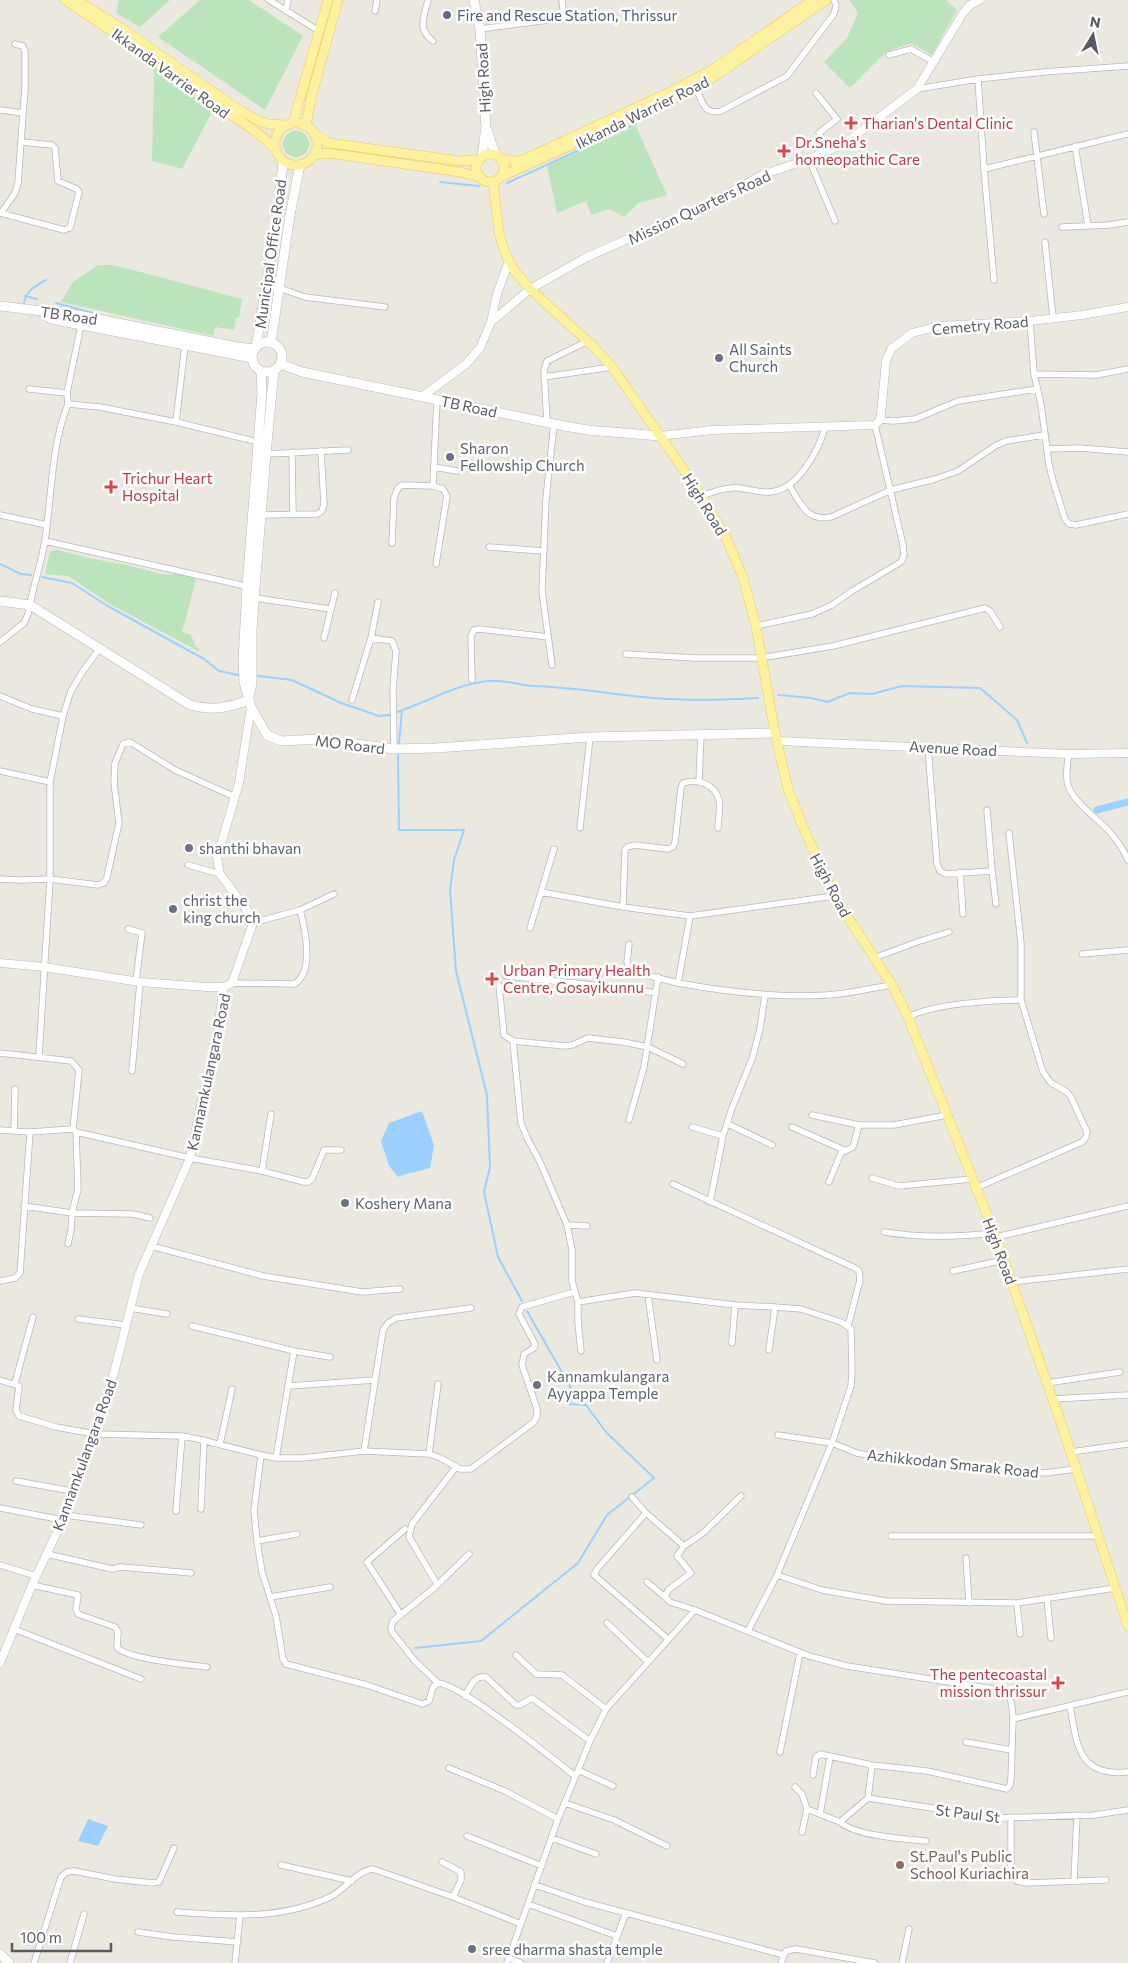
<svg xmlns="http://www.w3.org/2000/svg" width="1128" height="1963" viewBox="0 0 1128 1963" font-family="Commissioner,sans-serif">
  <style>
    .green { fill: #bbe4bc }
    .water { fill: #9cd0fe }
    .lines { fill: none; stroke-linecap: round; stroke-linejoin: round }
    .stream { stroke: #9cd0fe; stroke-width: 2 }
    .canal { stroke: #9cd0fe; stroke-width: 7 }
    .minor-casing { stroke: #b5b7bc; stroke-width: 7 }
    .tertiary-casing { stroke: #b5b7bc; stroke-width: 9 }
    .secondary-casing { stroke: #b5b8be; stroke-width: 10 }
    .primary-casing { stroke: #f0c953; stroke-width: 10 }
    .minor { stroke: #fff; stroke-width: 5.5 }
    .tertiary { stroke: #fff; stroke-width: 8 }
    .secondary { stroke: #fff; stroke-width: 9 }
    .primary { stroke: #fef2a1; stroke-width: 9 }
    .service-dot { fill: #5c6f8a; stroke: #fff; stroke-width: 2 }
    .health-dot { fill: #e0444e; stroke: #fff; stroke-width: 2 }
    .worship-dot { fill: #6b7280; stroke: #fff; stroke-width: 2 }
    .education-dot { fill: #8d6e63; stroke: #fff; stroke-width: 2 }
    .labels { text-anchor: middle; dominant-baseline: central; stroke-width: 5; stroke-linejoin: round; paint-order: stroke }
    .service-label { font-size: 15px; fill: #4e5e75; stroke: #fff; text-anchor: start }
    .street-label { font-size: 15px; fill: #585b60; stroke: #fff }
    .health-label { font-size: 15px; fill: #be3a42; stroke: #fff; text-anchor: start }
    .worship-label { font-size: 15px; fill: #5b616d; stroke: #fff; text-anchor: start }
    .education-label { font-size: 15px; fill: #785e54; stroke: #fff; text-anchor: start }
  </style>
  <rect width="100%" height="100%" fill="#ebe9df"/>
  <!-- green -->
  <path class="green" d="M119,0H170L140,27L116,13Z
    M200,0H249L303,36L265,110L158,37Z
    M849,0H946L957,10L932,55L911,43L886,52L850,88L824,62L847,38L858,13Z
    M154,67L213,110L182,169L152,161Z
    M636,126L667,195L639,203L624,217L610,209L591,215L586,201L557,213L547,166Z
    M283 144a13 13 0 1 1 26 0a13 13 0 1 1-26 0Z
    M98,265H114L242,299L239,318H236L234,330L215,327L214,336L61,302L73,282Z
    M58,550L88,558L127,565L161,574L171,575L177,573L192,577L196,580L182,632L190,634L194,641L195,646L200,649L198,651L110,604L68,576L45,574L50,551Z"/>
  <!-- water -->
  <path class="water" d="M422,1111L434,1145L430,1168C418,1172 409,1172 398,1177L389,1166L381,1141L389,1123Z
    M88,1819L108,1826L98,1846L78,1841Z"/>
  <g class="lines">
    <!-- stream -->
    <path class="stream" d="M440,182L479,186
      M507,183L636,124
      M25,296L37,299
      M24,303C26,291 35,286 46,280
      M56,303L93,313
      M0,564L21,574L31,575
      M42,577L72,583L106,605L204,659L219,671L238,675
      M258,676L292,680L341,703L379,716L390,715
      M778,695L812,698L827,702L850,693L872,694L902,686L980,688L1017,720L1027,743
      M397,712C428,702 456,684 488,681C502,679 519,685 533,686C574,687 614,695 655,698C689,701 724,700 758,698
      M399,743L402,710
      M398,755L399,830H464L454,860L450,890L456,971L487,1095L490,1167L484,1192L498,1257L522,1301
      M415,1648L481,1641L578,1563L607,1515L654,1478L606,1432L586,1405L569,1404L575,1395L527,1311"/>
    <!-- canal -->
    <path class="canal" d="M1097,810L1128,802"/>
    <defs>
      <path id="minor" d="M269,0L319,31
        M428,0C424,17 417,30 433,41
        M286,11L288,0
        M375,11L377,0
        M480,29L564,18L562,0
        M15,44L23,46L25,52V89L23,113
        M889,55L911,49L934,62
        M978,79L1044,72L1128,66
        M695,87C703,100 702,115 721,111L787,76L834,14L836,5L834,0
        M917,89L978,79L984,169L994,280
        M816,93L837,119L819,133L827,152
        M0,110L23,113L18,183L15,193L1,213
        M1034,132L1044,214
        M1075,146L1088,225
        M809,159L835,221
        M984,169L1128,134
        M0,213L64,230L70,228L79,192L77,189L58,181L55,148L52,145L22,142
        M1062,227L1109,225L1128,222
        M1045,242L1053,318
        M266,287L285,290L305,297L385,307
        M1030,321L1034,374L1041,404L1049,465L1053,481L1065,519L1069,524L1076,525L1128,514
        M1034,374L1096,375L1128,369
        M544,377L612,367
        M29,389L67,393
        M68,404L67,393L81,325
        M880,420L893,421L915,419L958,401L1037,389
        M176,422L185,345
        M547,422L544,370L547,361L588,341
        M1047,449L1080,448L1128,452
        M292,452L293,515
        M266,454L348,450
        M434,467L457,471
        M789,485C800,502 806,522 831,517L891,490L935,479L958,471L995,446L1006,441L1044,435
        M701,496C713,492 726,487 739,488C749,489 760,493 770,492C798,490 818,451 825,428
        M0,515L47,525
        M261,515L317,514L322,511L324,504L321,451
        M45,541L250,587
        M392,543L394,498L398,488L402,485L433,486
        M489,547L544,551
        M436,564L447,496L443,489L433,486L437,399
        M255,598L330,609
        M756,626L812,614L832,605L852,591L901,562L904,556L903,545L875,425
        M324,638L335,593
        M371,638L378,602
        M0,642L24,623L28,614C32,589 41,565 45,540C52,495 51,446 68,404L100,407L176,422L258,442
        M626,654L695,658H761L833,646L985,608L990,611L1000,627
        M552,665L542,591L546,499L554,424
        M472,680L471,636L474,630L479,629L548,637
        M0,696L32,709L63,716
        M352,700L371,638L392,641L396,651L393,689L394,749
        M928,747L937,864L940,871L946,874L992,871L987,810
        M1068,754C1068,764 1065,776 1068,785C1072,801 1098,819 1109,831C1117,840 1123,849 1128,860
        M0,771L50,782
        M699,782L701,734
        M580,828L590,737
        M188,865L220,874
        M992,871L996,904
        M960,872L963,914
        M0,879L20,880L50,879L98,885L104,883L107,877L119,823L114,783L115,763L123,744L130,742L175,770L235,797
        M541,892L554,849
        M834,896L690,916L678,983C727,992 777,998 827,995C849,994 870,988 892,985
        M690,916L623,907L625,850L627,847L635,845L668,849L673,847L675,842L681,788L683,783C697,778 715,784 719,800C721,808 718,819 718,828
        M253,923L300,910L334,894
        M530,928L541,892L623,907
        M128,929L142,933L136,981
        M629,944L627,962L630,971L678,983
        M1082,954L1128,950
        M874,958L917,942L949,932
        M506,976L623,988L656,993
        M232,983L294,984C315,973 305,928 300,910
        M499,985L504,1035L513,1041L565,1046L572,1045L588,1038L623,1042L648,1047L683,1064
        M908,1017C934,1004 991,1000 1021,1000V943L1009,833
        M513,1041L521,1123L527,1138L540,1162L567,1225L572,1250V1281L578,1302L635,1293L735,1305L775,1307L801,1309L841,1322L851,1329L852,1372L851,1386L832,1443L777,1575L822,1590L886,1601L1017,1603L1115,1588
        M0,1053L71,1061L79,1070L73,1129L76,1132L190,1158L262,1171L304,1182H308L312,1179L324,1150H341
        M39,1056L50,879V782L63,716L71,691L83,671L100,648
        M132,1071L140,982
        M812,1115L859,1125
        M629,1120L644,1067L658,977
        M728,1124L772,1145
        M692,1127L723,1136L732,1108L752,1059L760,1029L765,995
        M792,1127L844,1150
        M0,1130L30,1132
        M14,1131L15,1089
        M262,1171L271,1114
        M872,1178L899,1186L972,1179
        M829,1182L841,1153L853,1147L859,1125H894L947,1115
        M673,1184L855,1268L859,1271L860,1280L848,1326
        M976,1188L1082,1142L1086,1137L1087,1132L1071,1097L1067,1092L1051,1083L1043,1072L1021,1000
        M710,1202L723,1136
        M24,1206L72,1213L78,1189L76,1132
        M567,1225L587,1226
        M884,1232C923,1238 955,1237 994,1233
        M996,1237L1128,1206
        M68,1244L71,1230L72,1213L133,1214L150,1218
        M151,1246L263,1276L362,1292L400,1289
        M953,1271L1004,1260
        M0,1281L15,1278L20,1273L30,1132L73,1129
        M1012,1282L1128,1269
        M648,1295L657,1360
        M578,1302V1323L581,1351
        M130,1308L167,1314
        M78,1319L126,1325
        M192,1326L294,1351
        M732,1343L735,1305
        M769,1350L775,1307
        M0,1380L19,1386L16,1410L19,1416L56,1427L95,1434L182,1436L198,1439L261,1455L276,1458H302L364,1451L429,1454L441,1458L460,1469H471L534,1422L537,1416V1409L522,1365L524,1354L534,1348L535,1344L519,1314L522,1307L574,1292
        M15,1383L33,1317
        M1047,1383L1120,1372
        M288,1386L375,1380
        M1052,1399L1128,1395
        M778,1435L832,1443L857,1453L878,1457L1045,1473L1076,1469
        M220,1444L232,1389
        M364,1451L383,1330L388,1323L396,1318L471,1308
        M1071,1452L1128,1444
        M429,1454L438,1384
        M261,1455L254,1511L257,1541L262,1572L276,1616L283,1659L286,1664L367,1685L422,1704L429,1701L433,1687L438,1683C461,1684 552,1758 575,1776
        M276,1458L294,1351L330,1357
        M16,1481L72,1491
        M632,1497L646,1513L684,1546L677,1556L691,1573L668,1590L665,1597L670,1602L695,1610
        M0,1508L63,1520
        M201,1509L204,1440
        M176,1511L182,1436
        M646,1513L597,1569L594,1575L668,1639
        M65,1515L141,1525
        M891,1536H1098
        M257,1541L297,1534
        M684,1546L703,1533L741,1496
        M47,1554L112,1569L121,1567L191,1573
        M966,1558L969,1603
        M0,1565L36,1576
        M647,1582L665,1597
        M437,1584L409,1537L412,1524L456,1467
        M32,1585L78,1595L76,1609L78,1614L115,1627L118,1632L117,1647C125,1659 191,1665 207,1667
        M270,1597L330,1587
        M1047,1598L1051,1638
        M1017,1603L1020,1634
        M401,1615L367,1562L405,1529
        M607,1623L648,1662
        M14,1629L141,1679
        M748,1631L777,1575
        M516,1655L536,1674L562,1675L606,1709
        M438,1683L415,1661L392,1632L391,1627L393,1621L434,1588L469,1554
        M465,1696C470,1687 474,1675 486,1677L516,1705H520L532,1698L590,1741
        M1070,1706C1077,1745 1078,1777 1128,1772
        M966,1742L1011,1750
        M780,1752L800,1653
        M449,1768L505,1791L558,1819
        M578,1770L613,1786
        M813,1775L816,1757L820,1754L872,1765L927,1771L1007,1789L1010,1785L1011,1779L1013,1719
        M795,1787L802,1794L807,1809L840,1822L868,1798L872,1765
        M868,1798L996,1818L1094,1815L1128,1810
        M565,1803L614,1820L667,1846
        M820,1814L830,1757
        M1011,1817V1875C1015,1882 1020,1882 1027,1883L1106,1880
        M840,1822C856,1836 904,1839 926,1841
        M802,1832L807,1809
        M467,1836L542,1866
        M552,1838L596,1854
        M442,1862L461,1872V1880L453,1897
        M281,1865L352,1881
        M1074,1881L1077,1815
        M535,1885L585,1902L784,1955L786,1951L796,1949L875,1963
        M528,1904L617,1936
        M177,1912C230,1916 283,1920 332,1896C346,1888 357,1871 373,1869L453,1897L521,1924
        M138,1932L173,1937L238,1942
        M509,1958L521,1963
        M34,1963L61,1877L67,1872L74,1871L115,1879L152,1883L159,1882L174,1848
        M70,1963L84,1914
        M235,1963L240,1915
        M507,1963L558,1819L590,1741L606,1709L695,1610L809,1656L847,1666L1000,1690C1013,1695 1012,1706 1013,1719L1128,1692
        M607,1963L626,1913
        M781,1963L784,1955
        M902,1963L909,1929"/>
      <path id="tertiary" d="M491,322L530,289L587,257L717,200L762,175L809,159L845,143L917,89L963,13L970,5L980,0
        M423,396L466,364L480,348L491,322L497,294L509,261
        M660,436L712,430L875,425L880,420L881,414L886,361L891,349L912,333L939,326L1030,321L1082,315L1128,307
        M778,741L1068,754L1128,753
        M0,963L44,967L140,982L207,987H224L232,983L253,923L252,917L220,874L217,858L239,783L251,707
        M0,1663L32,1585L65,1515L81,1467L95,1434L115,1369L139,1274L190,1158L203,1095L213,1059L224,987"/>
      <path id="secondary" d="M474,0L480,29L486,128L482,156
        M487,130L495,154
        M0,306L41,311H58L237,347L255,349
        M41,311L51,319L252,358
        M252 357a15 15 0 1 1 30 0a15 15 0 1 1-30 0Z
        M271,343L290,215L300,165
        M256,347L278,213L283,161
        M281,364L302,372L554,424L587,430L660,436
        M261,371L262,393L247,586L243,661L244,682L251,707L267,735L281,741L320,739L394,749L436,748L590,737L775,733
        M0,601L30,605L190,705C213,711 227,708 249,700
        M249,697L252,683V631L255,588L266,454L274,370
        M0,1954L9,1963"/>
      <path id="primary" d="M65,0C116,33 165,68 215,104C236,119 258,130 275,149
        M77,0L121,28L236,108L259,121L269,124L286,125
        M293,123L328,0
        M275 144a21 21 0 1 1 42 0a21 21 0 1 1-42 0Z
        M306,126L311,98L338,0
        M315,135L329,143L460,161L477,160
        M476 168a14 14 0 1 1 28 0a14 14 0 1 1-28 0Z
        M314,155L328,153L460,172L479,177
        M501,159L516,162L527,158L672,91L710,71L813,0
        M500,177L696,89L826,0
        M493,182L499,233L505,253L514,270L530,289L593,346L612,367L697,489L726,537L743,578L756,626L775,733L788,789L804,829L834,896L892,985L908,1017L996,1237L1062,1426L1128,1626"/>
    </defs>
    <!-- minor casing -->
    <use href="#minor" class="minor-casing"/>
    <!-- tertiary casing -->
    <use href="#tertiary" class="tertiary-casing"/>
    <!-- secondary casing -->
    <use href="#secondary" class="secondary-casing"/>
    <!-- primary casing -->
    <use href="#primary" class="primary-casing"/>
    <!-- minor -->
    <use href="#minor" class="minor"/>
    <!-- tertiary -->
    <use href="#tertiary" class="tertiary"/>
    <!-- secondary -->
    <use href="#secondary" class="secondary"/>
    <!-- primary -->
    <use href="#primary" class="primary"/>
  </g>
  <!-- markers -->
  <circle class="service-dot" cx="447" cy="15" r="5"/>
  <g class="health-dot">
    <path d="M848.5 115.5h5v5h5v5h-5v5h-5v-5h-5v-5h5z"/>
    <path d="M781.5 143.5h5v5h5v5h-5v5h-5v-5h-5v-5h5z"/>
    <path d="M108.5 479.5h5v5h5v5h-5v5h-5v-5h-5v-5h5z"/>
    <path d="M489.5 971.5h5v5h5v5h-5v5h-5v-5h-5v-5h5z"/>
    <path d="M1055.5 1675.5h5v5h5v5h-5v5h-5v-5h-5v-5h5z"/>
  </g>
  <g class="worship-dot">
    <circle cx="719" cy="358" r="5"/>
    <circle cx="450" cy="457" r="5"/>
    <circle cx="189" cy="848" r="5"/>
    <circle cx="173" cy="909" r="5"/>
    <circle cx="345" cy="1203" r="5"/>
    <circle cx="537" cy="1385" r="5"/>
    <circle cx="472" cy="1949" r="5"/>
  </g>
  <circle class="education-dot" cx="900" cy="1865" r="5"/>
  <g class="labels">
    <!-- service labels -->
    <g class="service-label">
      <text x="457" y="15">Fire and Rescue Station, Thrissur</text>
    </g>
    <!-- street labels -->
    <g class="street-label">
      <text transform="translate(171 73) rotate(36)">Ikkanda Varrier Road</text>
      <text transform="translate(483 78) rotate(-93)">High Road</text>
      <text transform="translate(642 112) rotate(-26)">Ikkanda Warrier Road</text>
      <text transform="translate(699 207) rotate(-25)">Mission Quarters Road</text>
      <text transform="translate(270 254) rotate(-82)">Municipal Office Road</text>
      <text transform="translate(69 315) rotate(8)">TB Road</text>
      <text transform="translate(980 325) rotate(-5)">Cemetry Road</text>
      <text transform="translate(469 406) rotate(12)">TB Road</text>
      <text transform="translate(705 504) rotate(58)">High Road</text>
      <text transform="translate(350 744) rotate(7)">MO Roard</text>
      <text transform="translate(953 748) rotate(3)">Avenue Road</text>
      <text transform="translate(831 885) rotate(62)">High Road</text>
      <text transform="translate(208 1072) rotate(-78)">Kannamkulangara Road</text>
      <text transform="translate(1000 1251) rotate(69)">High Road</text>
      <text transform="translate(84 1455) rotate(-70)">Kannamkulangara Road</text>
      <text transform="translate(953 1463) rotate(6)">Azhikkodan Smarak Road</text>
      <text transform="translate(968 1813) rotate(7)">St Paul St</text>
    </g>
    <!-- health labels -->
    <g class="health-label">
      <text x="862" y="123">Tharian's Dental Clinic</text>
      <text x="795" y="142">Dr.Sneha's<tspan x="795" dy="17">homeopathic Care</tspan></text>
      <text x="122" y="478">Trichur Heart<tspan x="122" dy="17">Hospital</tspan></text>
      <text x="503" y="970">Urban Primary Health<tspan x="503" dy="17">Centre, Gosayikunnu</tspan></text>
      <text x="1047" y="1674" text-anchor="end">The pentecoastal<tspan x="1047" dy="17">mission thrissur</tspan></text>
    </g>
    <!-- worship labels -->
    <g class="worship-label">
      <text x="729" y="349">All Saints<tspan x="729" dy="17">Church</tspan></text>
      <text x="460" y="448">Sharon<tspan x="460" dy="17">Fellowship Church</tspan></text>
      <text x="199" y="848">shanthi bhavan</text>
      <text x="183" y="900">christ the<tspan x="183" dy="17">king church</tspan></text>
      <text x="355" y="1203">Koshery Mana</text>
      <text x="547" y="1376">Kannamkulangara<tspan x="547" dy="17">Ayyappa Temple</tspan></text>
      <text x="482" y="1949">sree dharma shasta temple</text>
    </g>
    <!-- education labels -->
    <g class="education-label">
      <text x="910" y="1856">St.Paul's Public<tspan x="910" dy="17">School Kuriachira</tspan></text>
    </g>
  </g>
  <!-- north arrow -->
  <g transform="translate(1093 35) rotate(10)" stroke="#ffffff" stroke-width="4" paint-order="stroke">
  <path d="M0-4L9 19L0 12L-9 19Z" fill="#585b60"/>
  <text y="-8" font-size="14" font-weight="bold" text-anchor="middle" fill="#585b60">N</text>
  </g>
  <!-- scale -->
  <path d="M12 1943v8h99v-8" fill="none" stroke="#585b60" stroke-width="2.5"/>
  <text x="20" y="1943" font-size="15" fill="#585b60" stroke="#ffffff" stroke-width="4" paint-order="stroke">100 m</text>
</svg>
